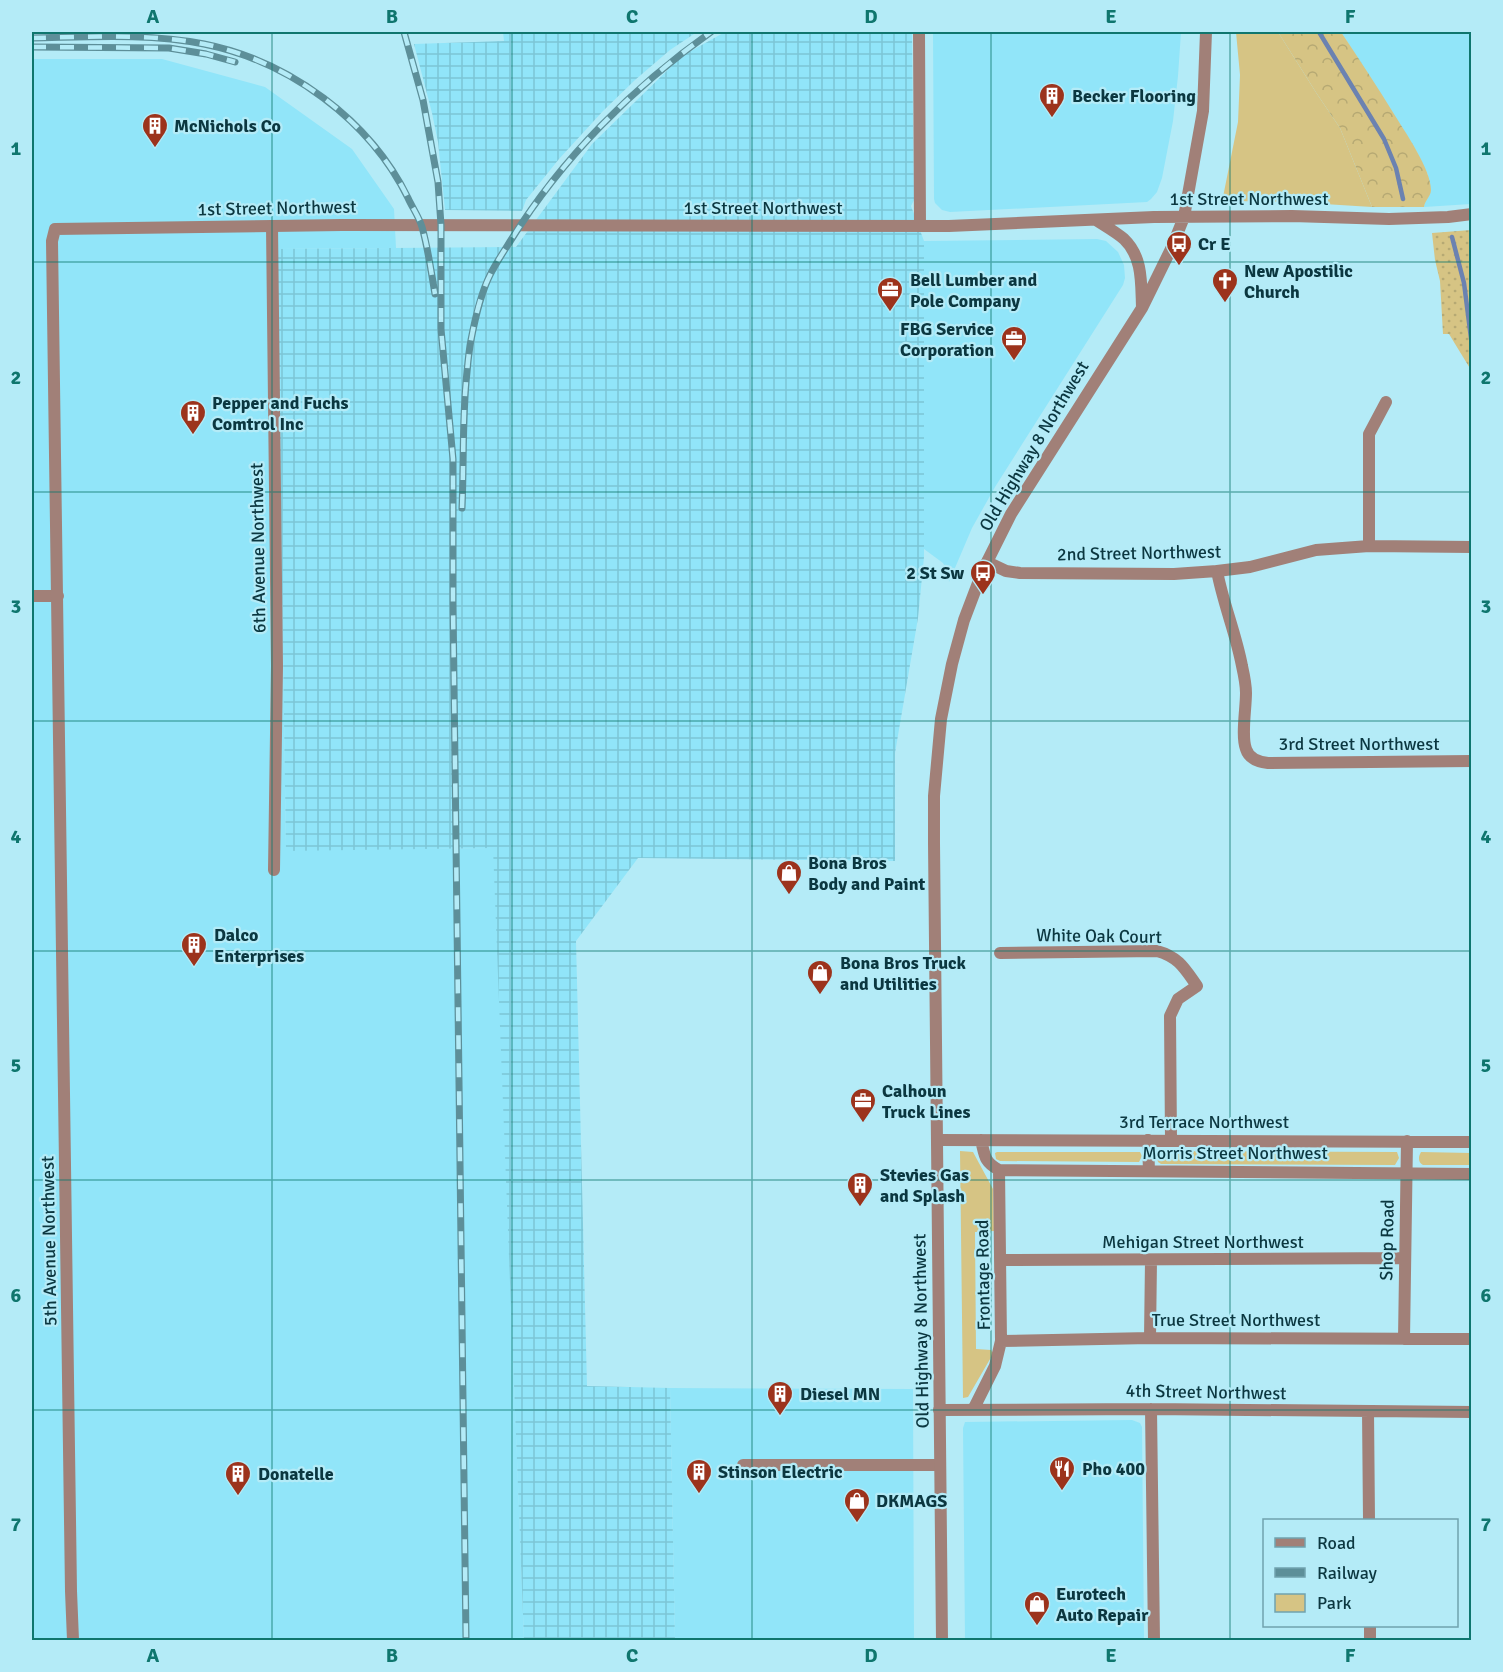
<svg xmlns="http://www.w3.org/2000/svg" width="1503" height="1672" viewBox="0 0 1503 1672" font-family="Signika,sans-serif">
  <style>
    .built { fill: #91e5f9 }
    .industrial { fill: url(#industrial-grid) }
    .green { fill: #d6c484 }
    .forest { fill: url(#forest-crowns) }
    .park { fill: url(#park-dots) }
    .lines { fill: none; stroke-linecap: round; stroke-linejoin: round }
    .stream { stroke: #6b82b1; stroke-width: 4.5 }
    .minor { stroke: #a18078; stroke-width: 12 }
    .tertiary { stroke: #a18078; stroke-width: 12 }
    .rail-casing { stroke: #5d8f99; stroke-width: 7 }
    .rail { stroke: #b4ebf7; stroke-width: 4.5; stroke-dasharray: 14; stroke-linecap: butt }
    .grid { fill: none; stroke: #0f766e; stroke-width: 1.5; stroke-opacity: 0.55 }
    .labels { text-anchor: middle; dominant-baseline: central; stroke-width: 4.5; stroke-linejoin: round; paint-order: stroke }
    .poi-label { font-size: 18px; font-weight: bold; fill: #0b3740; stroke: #b4ebf7; text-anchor: start }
    .street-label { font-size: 18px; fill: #0b3740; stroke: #b4ebf7 }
    .neatline { fill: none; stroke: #0f766e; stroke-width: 2 }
    .grid-label { font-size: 20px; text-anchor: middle; font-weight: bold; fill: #0f766e }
  </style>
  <defs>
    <pattern id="industrial-grid" width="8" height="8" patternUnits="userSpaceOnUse" patternTransform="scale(1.5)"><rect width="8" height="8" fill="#91e5f9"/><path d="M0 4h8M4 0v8" fill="none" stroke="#7cc5d6"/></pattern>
    <pattern id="forest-crowns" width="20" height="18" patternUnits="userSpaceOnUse" patternTransform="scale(1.5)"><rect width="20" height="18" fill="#d6c484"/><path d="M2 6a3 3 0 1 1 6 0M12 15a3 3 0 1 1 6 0" fill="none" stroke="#b6a973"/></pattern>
    <pattern id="park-dots" width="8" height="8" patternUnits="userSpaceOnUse" patternTransform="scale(1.5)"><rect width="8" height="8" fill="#d6c484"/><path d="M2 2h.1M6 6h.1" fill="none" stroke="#b6a973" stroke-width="1.8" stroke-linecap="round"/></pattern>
  </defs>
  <rect width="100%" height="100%" fill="#b4ebf7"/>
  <!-- built -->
  <path class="built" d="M933,32H1181L1178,76L1173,121L1162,178L1157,192L1151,199L1147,202L950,212L942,210L935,203L934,199Z
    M1341,32H1471V204L1424,207L1425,201L1429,196L1428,175L1417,152Z
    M32,59H162L265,87L352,149L394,209L396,248L278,249L286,850L494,848L524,1640H32Z
    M1097,239L1106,241L1118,252L1124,265L1125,278L1123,285L995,487L972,528L949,582L948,572L943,563L924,549V241Z
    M670,1388L913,1389L914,1640H675Z
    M1132,1420L1140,1423L1142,1427L1144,1640H965L963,1428L965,1422Z"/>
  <!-- industrial -->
  <path class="industrial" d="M503,32H697L670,50L635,80L603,111L559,159L526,200L522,211L445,210L438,142L432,113L414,44L504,41Z
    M725,32H912L914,200L911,206L924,241V557L918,618L895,753V861L638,858L576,941L587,1386L670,1388L675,1640H524L493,848L286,851L277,249L516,247L592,144L682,56Z"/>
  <!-- green -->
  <path class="green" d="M1236,32H1278L1317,94L1340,128L1372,207L1292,202L1233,201L1223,197L1238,122L1240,75Z
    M960,1151L973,1152L993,1189L994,1231L975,1232L976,1349L991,1350L993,1354L968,1397L963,1398Z
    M1161,1151L1397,1152L1399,1158L1395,1165L1161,1164L1158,1162L1157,1158Z
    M997,1152H1140L1142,1156L1139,1162L1000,1161L996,1159L995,1153Z
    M1421,1152L1471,1153V1165H1423C1418,1162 1418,1157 1421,1152Z"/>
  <!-- forest -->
  <path class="forest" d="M1278,32H1341C1359,59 1377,86 1394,114C1405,132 1431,169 1431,190C1431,196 1425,200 1424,207H1372L1340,128L1317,94Z"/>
  <!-- park -->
  <path class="park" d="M1471,230H1472L1471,370L1449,334H1443L1440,281L1435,260L1432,233Z"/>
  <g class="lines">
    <!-- stream -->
    <path class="stream" d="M1319,32L1384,139L1396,168L1403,199
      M1452,237L1464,283L1472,346"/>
    <!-- minor -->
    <path class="minor" d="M919,32L920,226
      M272,226L277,666L274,870
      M1369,546V434L1386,402
      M987,562L1006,571L1020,573L1174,574L1217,571L1250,567L1316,550L1369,546L1472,547
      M1217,571C1223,603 1236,634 1242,666C1244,675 1246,684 1246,693C1246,709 1241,736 1246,749C1249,759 1259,762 1268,763L1472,761
      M32,596H58
      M1000,953L1157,951C1179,957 1185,969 1197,986L1178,999L1170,1016L1171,1140
      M937,1140L1472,1142
      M981,1140C985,1156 984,1162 999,1170L1472,1174
      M1148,1140L1149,1171
      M1001,1260L1405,1258
      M1150,1338L1151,1260
      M1404,1339L1407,1141
      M1001,1341L1150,1338L1472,1339
      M1151,1409L1154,1640
      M939,1410L1151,1409L1472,1412
      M973,1410L995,1366L1001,1341L999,1170
      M1368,1411L1369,1520
      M743,1465H940
      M1370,1626V1640"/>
    <!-- tertiary -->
    <path class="tertiary" d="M1096,220C1105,226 1116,232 1124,239C1143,257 1141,283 1142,307
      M73,1640L71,1591L52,241L55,229L342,225L949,226L1154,217L1292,216L1389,219L1448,217L1472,214
      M942,1640L934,843V796L941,719L952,664L964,620L983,570L1011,514L1142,308L1172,247L1184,217L1203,111L1206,32"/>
    <defs>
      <path id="rail" d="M404,32L423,100L438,182L441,225V329L453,459V604L466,1640
        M32,38C89,37 148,33 204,44C289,61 370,120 408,198C412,207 419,217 422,227C428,248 431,271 435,294
        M32,47L169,48L206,54L235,62
        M462,508C464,462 462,417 467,372C468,361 469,350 471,340C475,319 480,295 490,275C496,263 504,251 511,240C562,158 633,87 711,32"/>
    </defs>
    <!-- rail casing -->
    <use href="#rail" class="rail-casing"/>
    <!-- rail -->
    <use href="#rail" class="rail"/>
  </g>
  <!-- grid -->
  <path class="grid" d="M272,32V1640M512,32V1640M752,32V1640M991,32V1640M1230,32V1640M32,262H1472M32,492H1472M32,721H1472M32,951H1472M32,1180H1472M32,1410H1472"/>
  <!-- icons -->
  <defs>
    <symbol id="building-pin" viewBox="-11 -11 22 30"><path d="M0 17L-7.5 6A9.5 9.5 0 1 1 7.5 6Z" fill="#9c331c" stroke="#b4ebf7"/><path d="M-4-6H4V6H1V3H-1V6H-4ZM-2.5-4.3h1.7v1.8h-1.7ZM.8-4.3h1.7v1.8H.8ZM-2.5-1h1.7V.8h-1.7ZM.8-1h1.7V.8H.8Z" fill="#fff"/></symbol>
    <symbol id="bus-pin" viewBox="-11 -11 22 30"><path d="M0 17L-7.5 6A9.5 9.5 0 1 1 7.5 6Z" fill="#9c331c" stroke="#b4ebf7"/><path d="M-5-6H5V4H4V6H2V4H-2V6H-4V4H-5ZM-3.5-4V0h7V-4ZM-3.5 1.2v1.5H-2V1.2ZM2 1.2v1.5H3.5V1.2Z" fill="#fff"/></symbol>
    <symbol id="church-pin" viewBox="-11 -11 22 30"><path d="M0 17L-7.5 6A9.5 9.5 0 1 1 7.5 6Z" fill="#9c331c" stroke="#b4ebf7"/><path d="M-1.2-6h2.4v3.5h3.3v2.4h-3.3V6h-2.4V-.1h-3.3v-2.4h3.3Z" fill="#fff"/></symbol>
    <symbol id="office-pin" viewBox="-11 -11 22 30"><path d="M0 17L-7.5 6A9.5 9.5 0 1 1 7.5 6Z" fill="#9c331c" stroke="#b4ebf7"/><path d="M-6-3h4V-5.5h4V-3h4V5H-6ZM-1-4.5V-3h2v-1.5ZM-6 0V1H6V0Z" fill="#fff"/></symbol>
    <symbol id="shop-pin" viewBox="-11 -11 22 30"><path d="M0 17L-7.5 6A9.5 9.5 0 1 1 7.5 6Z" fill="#9c331c" stroke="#b4ebf7"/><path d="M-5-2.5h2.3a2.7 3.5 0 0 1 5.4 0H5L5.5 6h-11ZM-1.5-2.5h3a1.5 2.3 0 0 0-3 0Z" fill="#fff"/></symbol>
    <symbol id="restaurant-pin" viewBox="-11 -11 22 30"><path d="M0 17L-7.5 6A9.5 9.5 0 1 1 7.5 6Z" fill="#9c331c" stroke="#b4ebf7"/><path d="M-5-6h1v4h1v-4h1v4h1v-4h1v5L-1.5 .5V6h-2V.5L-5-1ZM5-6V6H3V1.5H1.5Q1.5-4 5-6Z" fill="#fff"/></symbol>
  </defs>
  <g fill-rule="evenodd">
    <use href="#building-pin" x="1037" y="81" width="30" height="40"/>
    <use href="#building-pin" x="140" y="111" width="30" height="40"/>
    <use href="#bus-pin" x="1164" y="229" width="30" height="40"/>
    <use href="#church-pin" x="1210" y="266" width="30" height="40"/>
    <use href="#office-pin" x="875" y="275" width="30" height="40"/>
    <use href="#office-pin" x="999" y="324" width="30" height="40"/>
    <use href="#building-pin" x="178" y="398" width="30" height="40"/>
    <use href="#bus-pin" x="968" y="558" width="30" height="40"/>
    <use href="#shop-pin" x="774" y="858" width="30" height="40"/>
    <use href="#building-pin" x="179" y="930" width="30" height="40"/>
    <use href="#shop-pin" x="805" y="958" width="30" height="40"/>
    <use href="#office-pin" x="848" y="1086" width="30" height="40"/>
    <use href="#building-pin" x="845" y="1170" width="30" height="40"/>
    <use href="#building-pin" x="765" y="1379" width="30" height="40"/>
    <use href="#restaurant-pin" x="1047" y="1454" width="30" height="40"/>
    <use href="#building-pin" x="684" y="1457" width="30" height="40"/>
    <use href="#building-pin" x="223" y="1459" width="30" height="40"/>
    <use href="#shop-pin" x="842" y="1486" width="30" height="40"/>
    <use href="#shop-pin" x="1022" y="1589" width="30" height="40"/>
  </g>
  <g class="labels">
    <!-- poi labels -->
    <g class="poi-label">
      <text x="1072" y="96">Becker Flooring</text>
      <text x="174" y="126">McNichols Co</text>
      <text x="1198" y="244">Cr E</text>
      <text x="1244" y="271">New Apostilic<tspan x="1244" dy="21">Church</tspan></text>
      <text x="910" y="280">Bell Lumber and<tspan x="910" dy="21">Pole Company</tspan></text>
      <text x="994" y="329" text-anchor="end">FBG Service<tspan x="994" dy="21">Corporation</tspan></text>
      <text x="212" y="403">Pepper and Fuchs<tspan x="212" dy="21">Comtrol Inc</tspan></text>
      <text x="964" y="573" text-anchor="end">2 St Sw</text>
      <text x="808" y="863">Bona Bros<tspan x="808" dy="21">Body and Paint</tspan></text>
      <text x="214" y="935">Dalco<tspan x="214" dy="21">Enterprises</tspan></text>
      <text x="840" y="963">Bona Bros Truck<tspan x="840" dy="21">and Utilities</tspan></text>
      <text x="882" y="1091">Calhoun<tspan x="882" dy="21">Truck Lines</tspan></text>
      <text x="880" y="1175">Stevies Gas<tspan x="880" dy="21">and Splash</tspan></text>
      <text x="800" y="1394">Diesel MN</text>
      <text x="1082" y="1469">Pho 400</text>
      <text x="718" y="1472">Stinson Electric</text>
      <text x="258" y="1474">Donatelle</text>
      <text x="876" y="1501">DKMAGS</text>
      <text x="1056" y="1594">Eurotech<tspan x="1056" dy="21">Auto Repair</tspan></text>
    </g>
    <!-- street labels -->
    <g class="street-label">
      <text x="1249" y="199">1st Street Northwest</text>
      <text transform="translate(277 208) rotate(-1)">1st Street Northwest</text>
      <text x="763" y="208">1st Street Northwest</text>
      <text transform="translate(1034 446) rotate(-59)">Old Highway 8 Northwest</text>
      <text transform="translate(258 548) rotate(-91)">6th Avenue Northwest</text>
      <text transform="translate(1139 553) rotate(-1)">2nd Street Northwest</text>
      <text x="1359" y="744">3rd Street Northwest</text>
      <text transform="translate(1099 936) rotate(1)">White Oak Court</text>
      <text x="1204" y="1122">3rd Terrace Northwest</text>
      <text x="1235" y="1153">Morris Street Northwest</text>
      <text transform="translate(1387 1240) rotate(-89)">Shop Road</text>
      <text transform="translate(49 1241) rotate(-91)">5th Avenue Northwest</text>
      <text x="1203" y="1242">Mehigan Street Northwest</text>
      <text transform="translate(983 1275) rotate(-91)">Frontage Road</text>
      <text x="1236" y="1320">True Street Northwest</text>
      <text transform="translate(921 1331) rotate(-91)">Old Highway 8 Northwest</text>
      <text transform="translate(1206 1392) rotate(1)">4th Street Northwest</text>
    </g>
  </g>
  <!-- border -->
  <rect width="1503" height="1672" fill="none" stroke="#b4ebf7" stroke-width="66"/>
  <!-- legend -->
  <rect x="1263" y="1519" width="195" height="108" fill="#b4ebf7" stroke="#70a3ae" stroke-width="1.5"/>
  <rect x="1275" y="1538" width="30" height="9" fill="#a18078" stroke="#70a3ae" stroke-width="1.5"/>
  <text x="1317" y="1549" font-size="18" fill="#0b3740">Road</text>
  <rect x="1275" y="1568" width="30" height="9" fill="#5d8f99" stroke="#70a3ae" stroke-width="1.5"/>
  <text x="1317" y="1579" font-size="18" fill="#0b3740">Railway</text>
  <rect x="1275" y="1594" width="30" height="18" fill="#d6c484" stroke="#70a3ae" stroke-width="1.5"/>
  <text x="1317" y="1609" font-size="18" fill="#0b3740">Park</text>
  <rect x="33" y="33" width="1437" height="1606" class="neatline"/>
  <g class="grid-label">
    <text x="153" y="23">A</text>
    <text x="392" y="23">B</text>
    <text x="632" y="23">C</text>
    <text x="871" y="23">D</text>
    <text x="1111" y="23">E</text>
    <text x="1350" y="23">F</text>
    <text x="16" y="155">1</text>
    <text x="1486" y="155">1</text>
    <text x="16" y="384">2</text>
    <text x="1486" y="384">2</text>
    <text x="16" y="613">3</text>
    <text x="1486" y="613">3</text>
    <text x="16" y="843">4</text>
    <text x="1486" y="843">4</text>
    <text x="16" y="1072">5</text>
    <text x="1486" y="1072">5</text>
    <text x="16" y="1302">6</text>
    <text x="1486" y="1302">6</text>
    <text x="16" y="1531">7</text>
    <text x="1486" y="1531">7</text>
    <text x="153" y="1662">A</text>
    <text x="392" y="1662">B</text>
    <text x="632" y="1662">C</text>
    <text x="871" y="1662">D</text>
    <text x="1111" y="1662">E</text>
    <text x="1350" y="1662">F</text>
  </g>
</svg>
